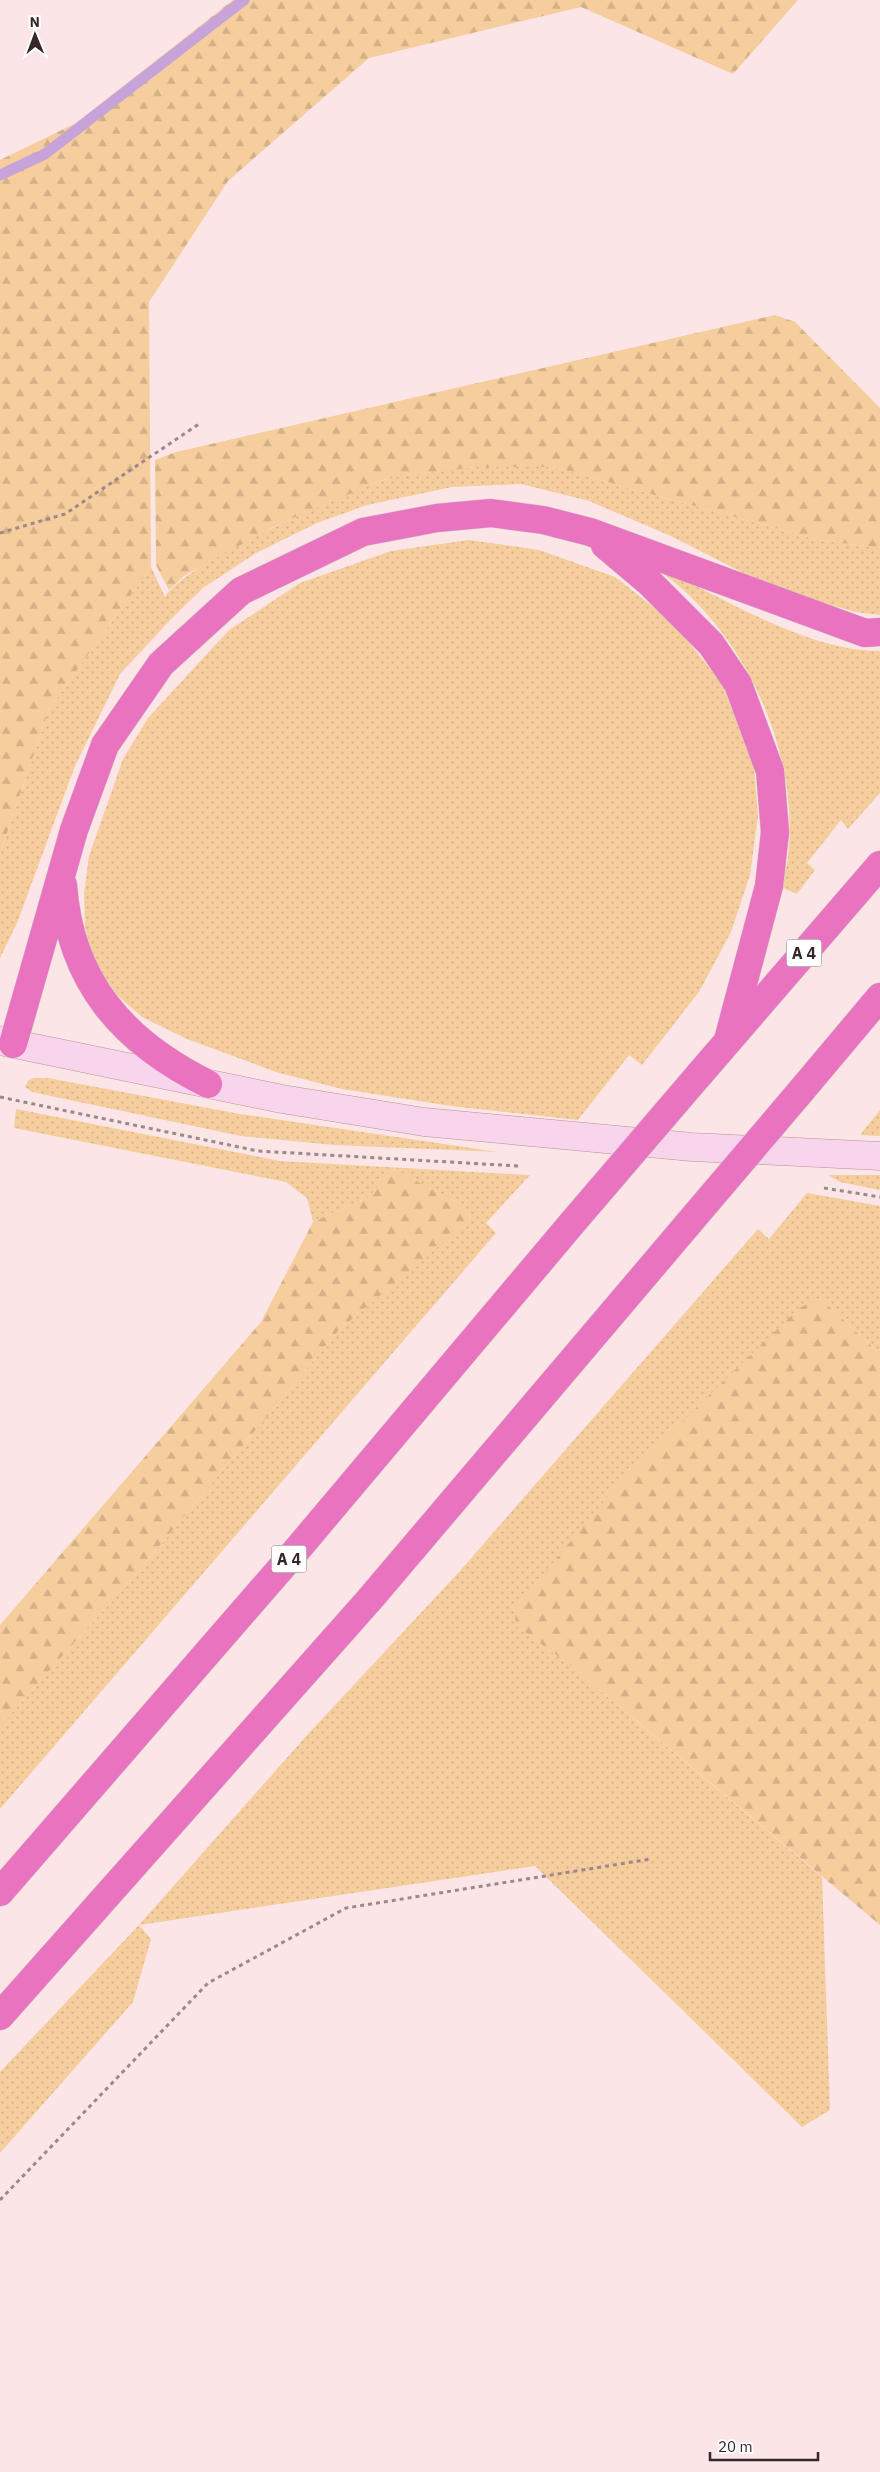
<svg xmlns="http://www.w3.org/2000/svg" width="880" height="2472" viewBox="0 0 880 2472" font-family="'IBM Plex Sans',sans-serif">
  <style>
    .grass { fill: url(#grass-dots) }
    .forest { fill: url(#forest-firs) }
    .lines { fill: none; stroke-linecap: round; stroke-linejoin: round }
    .stream { stroke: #c6a4d9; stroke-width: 11 }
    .secondary-casing { stroke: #b59497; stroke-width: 29 }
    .highway-casing { stroke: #cecbcb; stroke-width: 29 }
    .path { stroke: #9b898b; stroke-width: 3; stroke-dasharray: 4 4; stroke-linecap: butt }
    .secondary { stroke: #f8d5ec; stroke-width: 28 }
    .highway { stroke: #e973bf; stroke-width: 28 }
    .highway-bridge-casing { stroke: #cecbcb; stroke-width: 29; stroke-linecap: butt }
    .highway-bridge { stroke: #e973bf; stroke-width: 28 }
    .labels { text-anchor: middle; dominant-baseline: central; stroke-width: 5; stroke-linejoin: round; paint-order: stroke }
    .shield { fill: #fff; stroke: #716868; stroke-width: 1 }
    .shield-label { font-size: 16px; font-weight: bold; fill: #342728 }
  </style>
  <defs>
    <pattern id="grass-dots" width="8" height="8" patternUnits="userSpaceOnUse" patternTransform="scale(1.25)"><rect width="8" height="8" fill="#f6cd9d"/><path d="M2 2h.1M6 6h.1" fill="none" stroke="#d4b087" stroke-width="1.8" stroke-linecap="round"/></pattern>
    <pattern id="forest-firs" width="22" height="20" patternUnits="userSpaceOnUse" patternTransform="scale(1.25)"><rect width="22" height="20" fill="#f6cd9d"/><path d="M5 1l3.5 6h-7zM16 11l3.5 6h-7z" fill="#d4b087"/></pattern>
  </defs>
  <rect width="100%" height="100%" fill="#fbe5e7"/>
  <!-- grass -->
  <path class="grass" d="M474,467H553L818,540L880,548V615L855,612L773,588L671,536L589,501L521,484L452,487L367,505L317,523L256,553L203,588L173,617L120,674L75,766L17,923L0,958V854L49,709L151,567L165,597C184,564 342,493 384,480C407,472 448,470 474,467Z
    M469,540L539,550L615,577L673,622L722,684L754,766L758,816L750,875L731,932L699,992L642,1065L629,1055L578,1120L451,1106L342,1089L276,1072L187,1039L142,1017L117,995L94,962L85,928L84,894L89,856L123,759L148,718L229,630L300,583L391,551Z
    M669,572C729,602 812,652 880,651V793L848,829L841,820L807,863L815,870L797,894L781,887C783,878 787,867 788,857C800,755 747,636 665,575Z
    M33,1078H48L240,1114L498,1152L334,1145L241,1136L32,1092L25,1087L28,1081Z
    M16,1109L280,1161L530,1175L486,1223L496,1233L0,1809V1726L142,1567L339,1330L471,1218L464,1206L394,1169L369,1197L313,1222L307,1198L286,1182L14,1128Z
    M880,1110V1136L860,1135Z
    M828,1175H880V1190L840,1182Z
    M807,1193L880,1206V1354L820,1298L515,1625L570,1665L822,1877L830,2110L802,2127L535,1866L139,1925L151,1939L133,2002L0,2153V2072L139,1925L309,1733L459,1572L758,1229L769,1239Z"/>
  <!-- forest -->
  <path class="forest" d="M233,0H798L733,74L581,7L369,58L228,181L149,302L151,567L49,709L0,854V160L76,123Z
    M775,315L795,322L880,408V548L818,540L553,467H474L385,479L277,525L184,576L169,590L156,565L155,460L176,452Z
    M394,1169L464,1206L471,1219L339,1330L142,1567L0,1726V1625L261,1322L313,1222L369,1197Z
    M820,1298L880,1354V1925L570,1665L515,1625L516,1607L619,1483L799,1308Z"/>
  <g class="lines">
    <!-- stream -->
    <path class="stream" d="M0,175L45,154L244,0"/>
    <defs>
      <path id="secondary" d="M0,1041L282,1099L424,1122L692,1147L880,1156"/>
      <path id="highway" d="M605,545L650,583L711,644L738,684L770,771L775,832L769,886L728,1040
        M63,885C70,982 123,1042 208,1084
        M13,1044L74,830L105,745L161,664L241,591L363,532L437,518L491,513L543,520L590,532L865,633L880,632
        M698,1076L880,865
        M801,1091L880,997
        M0,1892L295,1552L573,1222
        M0,2016L370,1599L688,1224"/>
    </defs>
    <!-- secondary casing -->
    <use href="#secondary" class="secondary-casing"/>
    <!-- highway casing -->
    <use href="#highway" class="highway-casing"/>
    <!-- path -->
    <path class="path" d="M0,533L65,514L199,424
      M0,1097L258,1151L518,1166
      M824,1188L880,1197
      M0,2200L208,1983L346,1908L651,1859"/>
    <!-- secondary -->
    <use href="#secondary" class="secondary"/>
    <!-- highway -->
    <use href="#highway" class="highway"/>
    <defs>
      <path id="highway-bridge" d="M573,1222L698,1076
        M688,1224L801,1091"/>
    </defs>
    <!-- highway-bridge casing -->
    <use href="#highway-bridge" class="highway-bridge-casing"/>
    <!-- highway-bridge -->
    <use href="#highway-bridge" class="highway-bridge"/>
  </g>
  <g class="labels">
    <!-- shield labels -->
    <g class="shield">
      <rect x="786.5" y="939.5" width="35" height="27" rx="4"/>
      <rect x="271.5" y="1545.5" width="35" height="27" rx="4"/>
    </g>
    <g class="shield-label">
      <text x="804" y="953">A 4</text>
      <text x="289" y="1559">A 4</text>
    </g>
  </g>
  <!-- north arrow -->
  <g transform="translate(35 35) rotate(359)" stroke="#ffffff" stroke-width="4" paint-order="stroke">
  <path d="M0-4L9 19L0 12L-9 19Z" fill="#342728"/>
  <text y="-8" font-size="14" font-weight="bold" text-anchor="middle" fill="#342728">N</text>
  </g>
  <!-- scale -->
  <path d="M710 2452v8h108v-8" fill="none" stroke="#342728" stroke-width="2.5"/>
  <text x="718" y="2452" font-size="15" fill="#342728" stroke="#ffffff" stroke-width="4" paint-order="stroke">20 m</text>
</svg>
